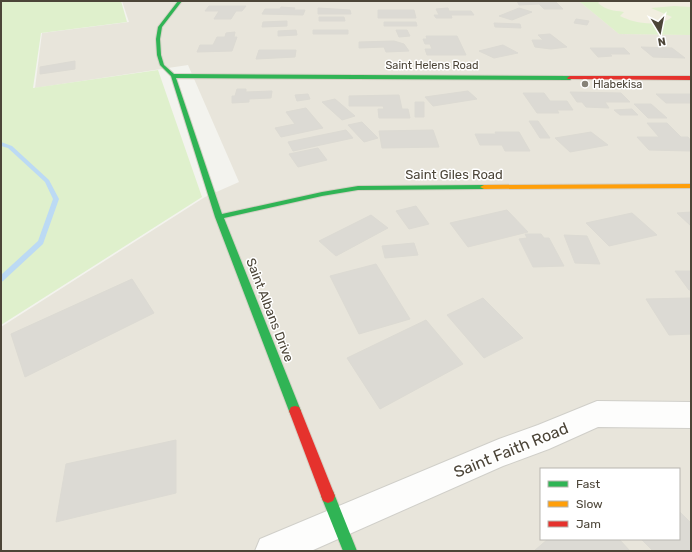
<svg xmlns="http://www.w3.org/2000/svg" width="692" height="552" viewBox="0 0 692 552" font-family="Rubik,sans-serif">
  <style>
    .residential { fill: #e8e5db; fill-rule: evenodd }
    .education { fill: #f1eee0 }
    .green { fill: #dff0cc }
    .lines { fill: none; stroke-linecap: round; stroke-linejoin: round }
    .stream { fill: #bcdaf4; fill-rule: evenodd }
    .building { fill: #dcdad4; stroke: #dcdad3 }
    .street-casing { stroke: #d0cfc9; stroke-width: 2 }
    .fast-casing { stroke: #d4d0c4; stroke-width: 2 }
    .slow-casing { stroke: #d4d0c4; stroke-width: 2 }
    .jam-casing { stroke: #d4d0c4; stroke-width: 2 }
    .street { fill: #fdfdfc; fill-rule: evenodd }
    .fast { fill: #30b455; fill-rule: evenodd }
    .slow { fill: #ff9f0a; fill-rule: evenodd }
    .jam { fill: #e5322d; fill-rule: evenodd }
    .poi-dot { fill: #868278; stroke: #fff; stroke-width: 1.5 }
    .labels { text-anchor: middle; dominant-baseline: central; stroke-width: 3; stroke-linejoin: round; paint-order: stroke }
    .far-street-label { font-size: 11px; fill: #4c4538; stroke: #fff }
    .far-poi-label { font-size: 11px; fill: #4c4538; stroke: #fff; text-anchor: start }
    .street-label { font-size: 13px; fill: #4c4538; stroke: #fff }
    .near-street-label { font-size: 16px; fill: #4c4538; stroke: #fff }
  </style>
  <rect width="100%" height="100%" fill="#f3f3ee"/>
  <!-- residential -->
  <path class="residential" d="M122,1H691V551H1V327L205,197L239,182L188,65L35,88L42,33L129,22ZM541,469H679V539H541Z"/>
  <!-- education -->
  <path class="education" d="M579,1H691V35L619,34Z"/>
  <!-- green -->
  <path class="green" d="M1,1H121L127,22L41,33L33,88L158,70L202,197L1,325Z
    M579,1H601L598,3C607,11 613,10 624,12L620,16C633,23 660,28 672,17L651,8L674,6L691,7V35L619,34Z"/>
  <g class="lines">
    <!-- stream -->
    <path class="stream" d="M1,142L12,146L49,180L59,199L43,244L3,281L1,282V275L38,241L53,199L45,182L8,148L1,146Z"/>
  </g>
  <!-- building -->
  <path class="building" d="M517,1H555L563,9H544L539,4L519,5Z
    M209,6H246L242,11H236L231,19H214L219,11H205Z
    M281,7L295,8L294,10H305L303,15L262,14L265,9H280Z
    M318,8L350,10L351,14H318Z
    M448,8L449,11H471L474,15H451L452,18H436L434,15H439L436,9Z
    M519,8L532,12L512,20L499,16Z
    M378,10H414L416,18H378Z
    M319,17H344L345,21H319Z
    M576,19L589,21L587,25L574,23Z
    M287,21V26L262,27L263,22Z
    M384,22H416L417,26H384Z
    M494,23L520,24L521,28L495,27Z
    M296,30L297,35L278,36V31Z
    M313,30H348V34H313Z
    M396,30H407L410,36L399,37Z
    M235,32L234,37H237L232,51L197,52L200,45H213L217,37H225L226,33Z
    M550,34L567,47L551,49L535,47L532,40H543L538,35Z
    M426,36H457L466,55H427L425,49H432L430,44H425L423,39H427Z
    M394,41L404,44L409,51L386,52L384,47L359,48V42Z
    M503,45L518,53L494,58L479,51Z
    M641,47L672,48L685,58L653,57Z
    M590,48H624L630,54H610L612,56L598,57Z
    M259,50H296L295,57L256,59Z
    M75,61V69L40,74V67Z
    M237,89H246V92L272,91L271,98L249,99V102L232,103V96H235Z
    M468,91L477,99L433,106L425,97Z
    M570,92L621,93L630,102H605L609,108L586,107L582,102H577Z
    M523,93H544L550,101H567L573,110H557L559,113H537Z
    M308,94L310,99L297,101L295,95Z
    M656,94H691V103H666Z
    M399,95L402,109H408L410,118H379L378,109H384L383,106H349V96Z
    M335,99L355,116L342,120L322,102Z
    M415,102H424V117H415Z
    M634,104H651L667,118H648Z
    M306,108L323,128L281,137L275,128L295,124L286,112Z
    M632,109L638,115H620L614,110Z
    M529,121H538L550,138H540Z
    M362,122L378,138L364,142L348,125Z
    M647,123H667L681,137H688L691,141V151L649,150L637,137H659Z
    M346,130L353,138L293,151L288,142Z
    M433,130L439,147L382,148L379,131Z
    M495,132H519L530,151H505L502,145H480L475,134H496Z
    M591,132L608,145L570,152L555,138Z
    M318,148L327,160L298,167L289,154Z
    M416,206L429,224L409,229L396,211Z
    M507,210L528,232L468,247L450,223Z
    M691,212V226L677,213Z
    M632,213L657,235L609,246L586,223Z
    M371,215L388,228L336,256L319,241Z
    M525,234H541L544,238H549L564,266L533,267L519,239L527,238Z
    M564,235L587,236L600,264L575,263Z
    M414,243L418,255L385,258L382,246Z
    M376,264L410,319L359,334L330,276Z
    M675,271H691V290H689Z
    M132,279L154,313L25,377L11,334Z
    M483,298L523,338L484,358L447,315Z
    M691,298V334L669,335L646,299Z
    M426,320L463,364L380,409L347,358Z
    M176,440V493L56,522L66,464Z
    M679,511L691,523V551H653L641,539H679Z
    M548,539H619L630,551H534Z"/>
  <g class="lines">
    <defs>
      <path id="street" d="M597,401L691,402V428L598,427L549,449L503,466L311,551H255L260,539L499,439L538,425Z"/>
      <path id="fast" d="M178,1H182L162,27L160,39L161,55L164,65L174,74L570,76L573,78L570,80L176,78L222,214L322,192L358,186L484,185L488,187L484,189L358,190L322,196L224,218L301,411L299,415L295,416L291,415L289,411L215,217L171,76L160,65L157,55L156,39L158,27Z
        M328,489L333,491L357,551H343L321,496L323,491Z"/>
      <path id="slow" d="M691,184V188L484,189L480,187L484,185Z"/>
      <path id="jam" d="M570,76H691V80L568,79L567,78Z
        M295,406L299,407L301,411L335,496L333,501L328,503L323,501L289,411L291,407Z"/>
    </defs>
    <!-- street casing -->
    <use href="#street" class="street-casing"/>
    <!-- fast casing -->
    <use href="#fast" class="fast-casing"/>
    <!-- slow casing -->
    <use href="#slow" class="slow-casing"/>
    <!-- jam casing -->
    <use href="#jam" class="jam-casing"/>
    <!-- street -->
    <use href="#street" class="street"/>
    <!-- fast -->
    <use href="#fast" class="fast"/>
    <!-- slow -->
    <use href="#slow" class="slow"/>
    <!-- jam -->
    <use href="#jam" class="jam"/>
  </g>
  <!-- markers -->
  <circle class="poi-dot" cx="585" cy="84" r="4"/>
  <g class="labels">
    <!-- far-street labels -->
    <g class="far-street-label">
      <text x="432" y="65">Saint Helens Road</text>
    </g>
    <!-- far-poi labels -->
    <g class="far-poi-label">
      <text x="593" y="84">Hlabekisa</text>
    </g>
    <!-- street labels -->
    <g class="street-label">
      <text x="454" y="174">Saint Giles Road</text>
      <text transform="translate(270 310) rotate(69)">Saint Albans Drive</text>
    </g>
    <!-- near-street labels -->
    <g class="near-street-label">
      <text transform="translate(511 450) rotate(-22)">Saint Faith Road</text>
    </g>
  </g>
  <!-- border -->
  <rect width="692" height="552" fill="none" stroke="#4c4538" stroke-width="4"/>
  <!-- legend -->
  <rect x="540" y="468" width="140" height="72" fill="#ffffff" stroke="#b7b5af"/>
  <rect x="548" y="481" width="20" height="6" fill="#30b455" stroke="#b7b5af"/>
  <text x="576" y="488" font-size="12" fill="#4c4538">Fast</text>
  <rect x="548" y="501" width="20" height="6" fill="#ff9f0a" stroke="#b7b5af"/>
  <text x="576" y="508" font-size="12" fill="#4c4538">Slow</text>
  <rect x="548" y="521" width="20" height="6" fill="#e5322d" stroke="#b7b5af"/>
  <text x="576" y="528" font-size="12" fill="#4c4538">Jam</text>
  <!-- north arrow -->
  <g transform="translate(660 32) rotate(170)" stroke="#ffffff" stroke-width="3" paint-order="stroke">
  <path d="M0-3L7 15L0 10L-7 15Z" fill="#4c4538"/>
  <text y="-6" font-size="11" font-weight="bold" text-anchor="middle" fill="#4c4538">N</text>
  </g>
</svg>
